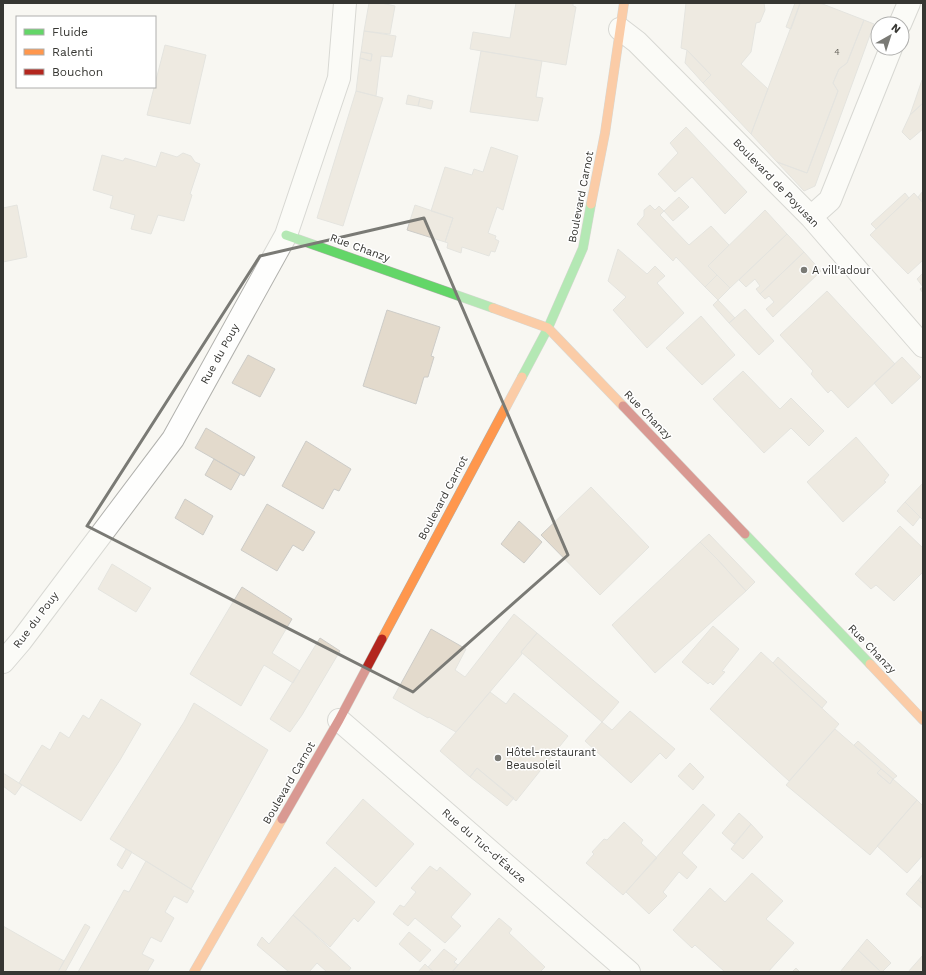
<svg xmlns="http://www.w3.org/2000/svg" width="926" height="975" viewBox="0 0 926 975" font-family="'Work Sans',sans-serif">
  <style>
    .building { fill: #e3dacc; stroke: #cdccc8 }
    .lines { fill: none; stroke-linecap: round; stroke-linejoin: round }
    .street-casing { stroke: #b1b1ad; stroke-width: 24 }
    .fast-casing { stroke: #b1b1ad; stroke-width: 10 }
    .slow-casing { stroke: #b1b1ad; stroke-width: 10 }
    .jam-casing { stroke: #b1b1ad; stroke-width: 10 }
    .street { stroke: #fefefd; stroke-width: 22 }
    .fast { stroke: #63d668; stroke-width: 9 }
    .slow { stroke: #ff974d; stroke-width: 9 }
    .jam { stroke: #b3261e; stroke-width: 9 }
    .marked { fill: none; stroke: #7a7a75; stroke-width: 3; stroke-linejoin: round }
    .poi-dot { fill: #7a7a75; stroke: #fff; stroke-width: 1.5 }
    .labels { text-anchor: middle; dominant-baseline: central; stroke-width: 3; stroke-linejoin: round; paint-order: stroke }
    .number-label { font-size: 9px; fill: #615f58 }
    .street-label { font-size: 11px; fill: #363632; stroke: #fff }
    .poi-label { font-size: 11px; fill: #363632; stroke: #fff; text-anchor: start }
  </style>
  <rect width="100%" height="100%" fill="#f8f7f2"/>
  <!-- building -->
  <path class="building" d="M369,3H381L395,6L390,34L364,31Z
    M516,3H573V6L576,7L566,65L470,49L473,32L510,38Z
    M686,3H764L765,10L760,22L756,23L751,52L741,64L768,89L751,134L703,83L711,75L687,50L681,48Z
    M795,3L800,4L791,29L786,27Z
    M800,3H820L864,20L847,63L839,69L833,83L838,91L807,173L777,162L751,134Z
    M864,20L874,24L815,186L804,191L777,162L807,173L838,91L833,83L839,69L847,63Z
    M364,31L396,36L392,57L381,56L376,96L356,91L360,58L371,61L372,54L361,52Z
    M165,45L206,55L190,124L147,115Z
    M687,50L711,75L703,83L685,63Z
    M481,51L542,61L536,97L543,98L538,121L470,112Z
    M361,52L372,54L371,61L360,58Z
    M922,80L923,82V103L910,115Z
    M356,91L383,98L343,226L317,218Z
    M408,95L420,98L418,106L406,104Z
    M420,98L433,101L431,109L418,106Z
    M923,103V129L910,140L902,132L910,115Z
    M686,127L747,192L725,214L692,177L675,192L658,174L678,153L670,143Z
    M491,147L518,156L503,210L497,207L488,233L496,236L495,239L499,241L495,252L491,251L489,256L462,247L461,253L447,248L448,243L445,242L453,218L431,211L445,167L472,175L474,169L483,172Z
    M161,152L177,157L183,153L191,156L195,162L200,164L190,194L192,195L184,221L158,215L151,234L131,229L135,215L110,208L113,196L93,190L102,155L123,161L125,158L156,167Z
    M923,191V203L918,197Z
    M905,193L909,198L876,229L871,224Z
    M914,193L923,203V260L908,274L870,235Z
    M679,197L689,207L673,221L664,211Z
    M17,205L27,257L3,262V208Z
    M415,205L453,218L445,242L407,230Z
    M650,205L655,210L659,206L664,211L660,215L689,245L711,226L729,245L708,266L717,275L705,287L676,257L673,261L637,224L644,216V210Z
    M765,210L787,234L730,288L708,266Z
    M787,234L804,252L760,294L756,289L760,286L755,279L746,287L739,280Z
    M618,249L647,274L655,266L665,276L657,283L684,313L647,348L613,310L626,297L608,281Z
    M804,252L821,271L773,317L766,309L774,302L769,296L765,299L760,294Z
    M923,273V293L920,289L923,287L917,279Z
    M717,275L730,288L718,300L705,287Z
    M827,291L895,364L848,408L831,390L828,393L811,374L813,371L780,335Z
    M718,300L735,318L729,323L713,305Z
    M745,309L774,341L759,355L729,323Z
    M387,310L440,327L431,356L434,357L428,377H424L416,404L363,386Z
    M701,316L735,355L702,385L666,348Z
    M248,355L275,369L260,397L232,383Z
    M902,357L921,377L892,404L874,383Z
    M743,371L780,409L791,398L824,431L809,446L791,428L764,453L713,399Z
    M206,428L255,457L244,476L195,448Z
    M856,437L889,475L884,481L886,482L843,522L807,482Z
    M306,441L351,469L339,491L334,489L323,509L282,486Z
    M214,459L240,474L231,490L205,475Z
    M923,483V520L905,502Z
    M591,487L649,547L600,595L541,535Z
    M185,499L213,516L203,535L175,518Z
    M905,502L920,517L913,526L897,511Z
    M267,504L315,532L303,551L293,545L277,571L241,550Z
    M519,521L542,542L524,563L501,544Z
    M900,526L923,548V572L894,601L876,585L871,589L855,574Z
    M709,534L755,582L746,591L718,560L700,542Z
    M700,542L718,560L746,591L655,673L612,625Z
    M112,564L151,588L136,612L98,589Z
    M242,587L292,619L272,653L300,671L293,683L264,665L241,706L190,674Z
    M514,614L537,633L521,652L522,654L456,732L429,717L428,718L393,698L431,629L466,649L455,670L465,677Z
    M713,626L739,649L722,671L725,672L713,685L710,682L708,684L682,662Z
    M537,633L619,702L602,722L521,652Z
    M320,638L340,651L302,715L290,732L270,719Z
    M761,652L839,724L789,781L710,709Z
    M778,657L827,702L822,708L773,663Z
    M490,692L506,704L514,693L568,736L516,801L477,768L470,777L440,751Z
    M101,699L141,724L120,760L81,821L19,783L42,745L50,750L60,732L69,738L83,715L89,719Z
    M194,703L268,750L191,889L110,839L184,722Z
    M630,711L675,749L666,759L660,753L631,783L585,741L602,722L612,730Z
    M835,729L881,769L877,773L890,784L893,779L917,800L870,855L786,785Z
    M858,741L897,776L893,779L854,745Z
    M690,763L704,777L693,790L678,776Z
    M477,768L514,798L507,806L470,777Z
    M881,769L893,779L890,784L877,773Z
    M3,773L22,785L15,795L3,786Z
    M363,799L414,844L376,887L326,843Z
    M917,800L923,806V855L907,873L877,846Z
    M703,804L715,815L682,853L697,867L687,879L679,872L663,892L667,896L649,914L626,892Z
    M739,813L751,824L734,844L722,833Z
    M624,822L643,840L641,843L657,858L623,895L586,863L594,854L592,852L604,839L607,840Z
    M751,824L763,837L743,859L731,849Z
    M126,849L132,852L122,869L117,865Z
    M146,861L194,891L187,903L174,896L165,912L174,918L161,942L151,937L142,954L154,960L147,972H78L124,890L129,892Z
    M430,866L437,871L440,867L471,894L451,917L461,926L445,943L415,918L408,926L393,914L400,905L404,907L416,892L411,888Z
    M335,867L375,902L358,922L354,918L330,947L293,915Z
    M752,873L783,901L766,919L794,943L768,972H725L695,945L692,948L673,930L710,888L725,902Z
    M923,874V884L918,880Z
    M918,880L923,884V909L906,894Z
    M293,915L351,968L348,972H327L317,963L309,972H289L257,945L262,937L269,944Z
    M499,918L512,929L509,933L545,967L540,972H452Z
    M85,924L90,927L65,972H58Z
    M3,926L64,961L58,972H3Z
    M409,932L431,950L420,962L399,944Z
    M867,939L891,963L882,972H881L858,950Z
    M444,949L457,959L454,962L458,965L452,972H434L428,967Z
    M858,950L881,972H840Z
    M923,955V972H908Z
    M425,964L428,967L434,972H418Z
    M796,968L800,972H792Z"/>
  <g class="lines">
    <defs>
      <path id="street" d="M900,24L909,3
        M620,29L637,42L811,217L923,346
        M811,217L830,200L891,48
        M3,662L21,641L173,439L286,235L339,78L345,3
        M339,720L629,972"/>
      <path id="fast" d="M286,235L493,308
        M522,377L548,328L583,248L591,204
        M745,534L870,664"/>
      <path id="slow" d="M591,204L605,133L624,3
        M493,308L548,328L623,406
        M382,639L522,377
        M870,664L923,720
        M194,972L282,819"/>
      <path id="jam" d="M623,406L745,534
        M282,819L339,720L382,639"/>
    </defs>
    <!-- street casing -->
    <use href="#street" class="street-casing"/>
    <!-- fast casing -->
    <use href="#fast" class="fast-casing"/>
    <!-- slow casing -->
    <use href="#slow" class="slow-casing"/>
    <!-- jam casing -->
    <use href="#jam" class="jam-casing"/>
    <!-- street -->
    <use href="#street" class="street"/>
    <!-- fast -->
    <use href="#fast" class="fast"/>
    <!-- slow -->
    <use href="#slow" class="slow"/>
    <!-- jam -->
    <use href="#jam" class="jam"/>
  </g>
  <!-- marked area -->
  <path d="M0 0H926V975H0ZM424,218L568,555L413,692L87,526L260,256Z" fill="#f8f7f2" fill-opacity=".55" fill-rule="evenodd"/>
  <path class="marked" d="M424,218L568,555L413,692L87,526L260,256Z"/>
  <!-- markers -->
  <g class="poi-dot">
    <circle cx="804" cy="270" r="4"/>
    <circle cx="498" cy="758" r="4"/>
  </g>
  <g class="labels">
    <!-- number labels -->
    <g class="number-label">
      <text x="837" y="52">4</text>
    </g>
    <!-- street labels -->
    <g class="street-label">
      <text transform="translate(776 183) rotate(46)">Boulevard de Poyusan</text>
      <text transform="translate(581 197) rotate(-79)">Boulevard Carnot</text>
      <text transform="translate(360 248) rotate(20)">Rue Chanzy</text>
      <text transform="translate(220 354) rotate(-61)">Rue du Pouy</text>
      <text transform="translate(648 415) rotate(46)">Rue Chanzy</text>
      <text transform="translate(443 498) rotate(-62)">Boulevard Carnot</text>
      <text transform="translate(36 620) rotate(-53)">Rue du Pouy</text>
      <text transform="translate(872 649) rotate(46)">Rue Chanzy</text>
      <text transform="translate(289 783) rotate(-60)">Boulevard Carnot</text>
      <text transform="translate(484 846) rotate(41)">Rue du Tuc-d'Éauze</text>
    </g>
    <!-- poi labels -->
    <g class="poi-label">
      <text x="812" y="270">A vill'adour</text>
      <text x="506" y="752">Hôtel-restaurant<tspan x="506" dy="13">Beausoleil</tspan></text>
    </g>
  </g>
  <!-- border -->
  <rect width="926" height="975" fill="none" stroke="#363632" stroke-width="8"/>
  <!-- legend -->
  <rect x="16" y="16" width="140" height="72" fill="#ffffff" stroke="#afafad"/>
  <rect x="24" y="29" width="20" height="6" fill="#63d668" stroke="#afafad"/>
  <text x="52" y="36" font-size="12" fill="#363632">Fluide</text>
  <rect x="24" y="49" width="20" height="6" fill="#ff974d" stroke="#afafad"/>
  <text x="52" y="56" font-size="12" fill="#363632">Ralenti</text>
  <rect x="24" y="69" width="20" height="6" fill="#b3261e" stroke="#afafad"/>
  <text x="52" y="76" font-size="12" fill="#363632">Bouchon</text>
  <!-- north arrow -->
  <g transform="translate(890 36) rotate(39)"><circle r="19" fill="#ffffff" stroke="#afafad"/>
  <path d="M0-3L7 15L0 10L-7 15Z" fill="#7a7a75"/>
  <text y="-6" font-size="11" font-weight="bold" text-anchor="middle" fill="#363632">N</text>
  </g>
</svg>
